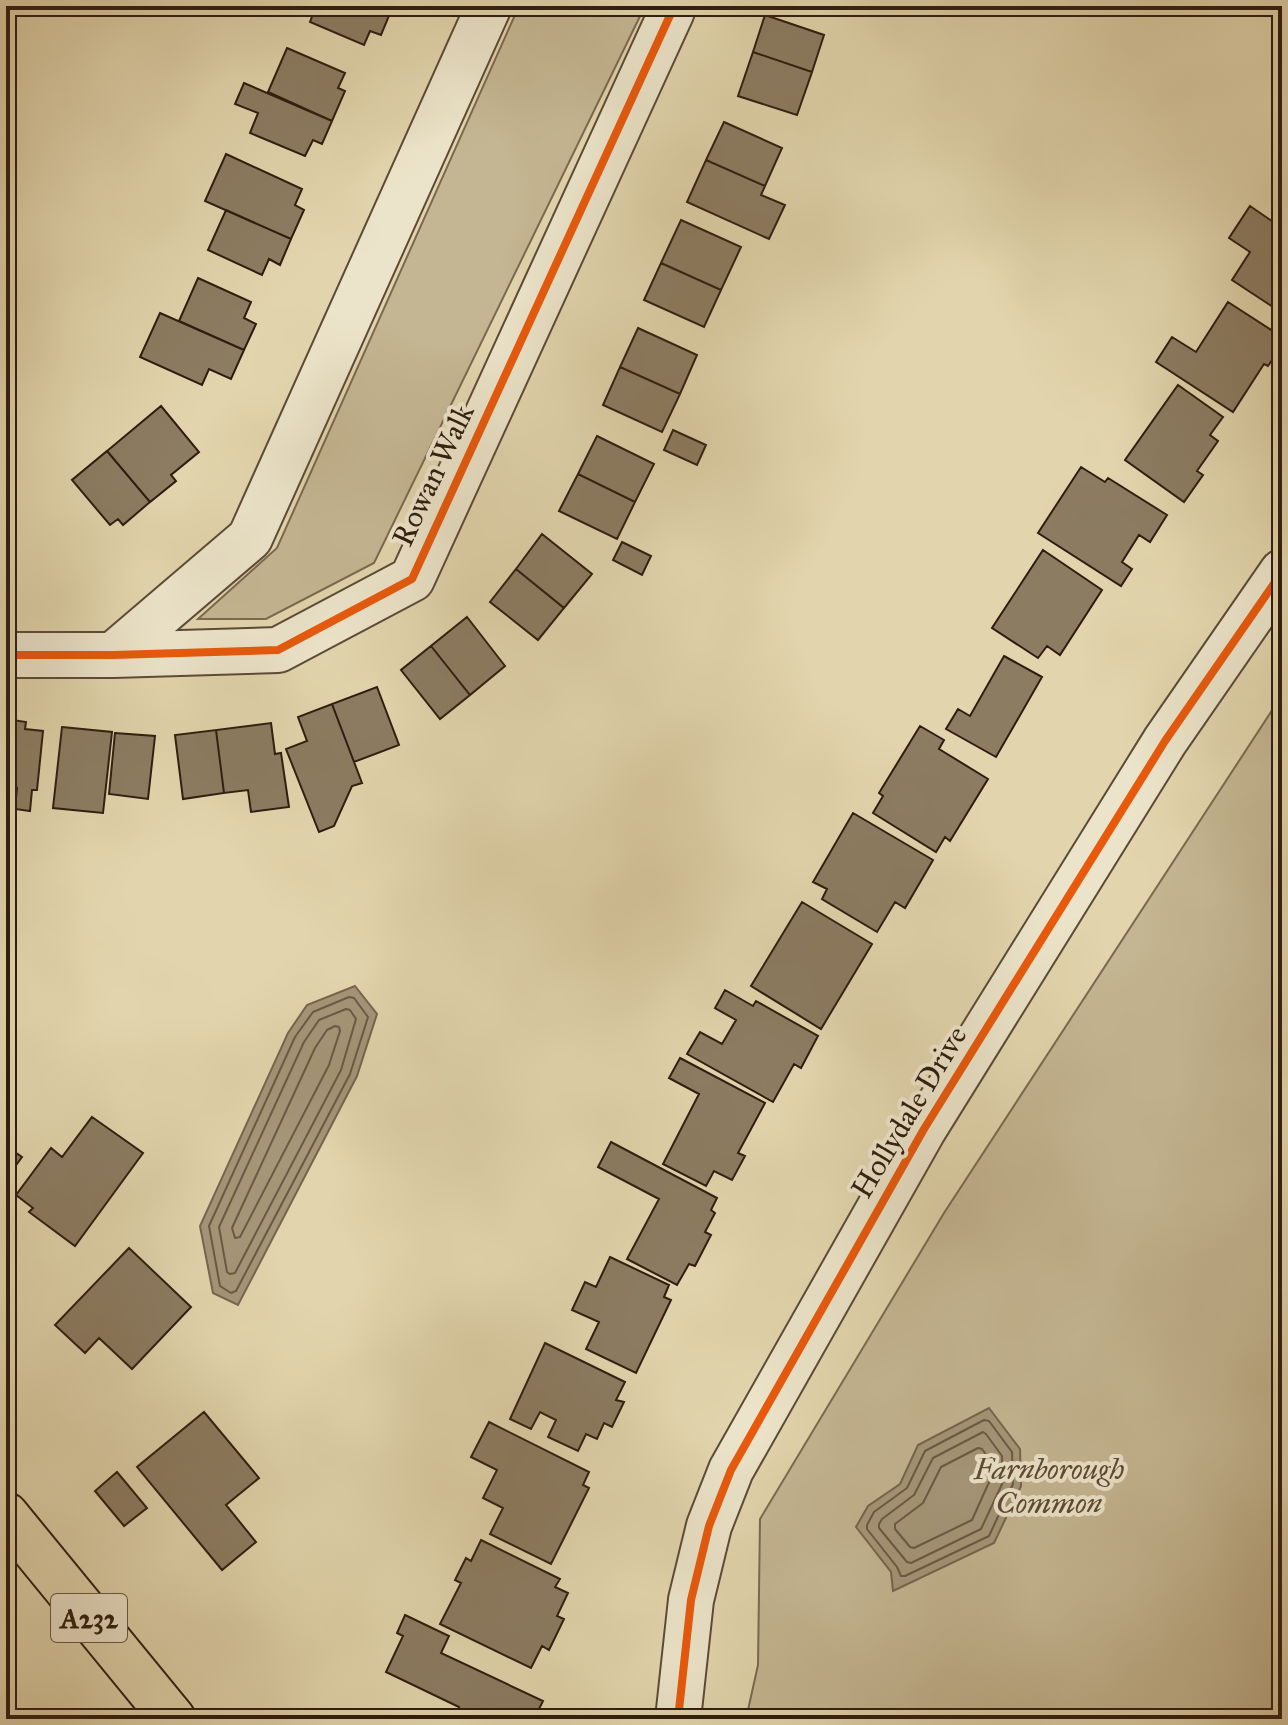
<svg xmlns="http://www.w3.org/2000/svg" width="1288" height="1725" viewBox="0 0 1288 1725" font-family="'IM FELL Great Primer',serif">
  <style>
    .green { fill: #c4b692; stroke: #7a6951; stroke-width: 2 }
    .water { fill: #a59678; stroke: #76654e; stroke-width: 2 }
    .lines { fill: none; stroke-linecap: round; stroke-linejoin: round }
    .shore { stroke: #6a5944; stroke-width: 2 }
    .building { fill: #8c7c62; stroke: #2f1c10; stroke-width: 2 }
    .minor-casing { stroke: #5c4a37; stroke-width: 48 }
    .trunk-casing { stroke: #2f1c10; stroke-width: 48 }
    .minor { stroke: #ece4ca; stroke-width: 44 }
    .trunk { stroke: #e2d5ad; stroke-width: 44 }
    .cycleway-casing { stroke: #ece4ca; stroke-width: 13 }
    .cycleway { stroke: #e8590c; stroke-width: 8 }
    .labels { text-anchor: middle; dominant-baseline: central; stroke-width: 8; stroke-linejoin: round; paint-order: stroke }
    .shield { fill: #ece4ca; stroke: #685848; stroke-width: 2 }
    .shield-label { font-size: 28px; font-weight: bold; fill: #2f1c10 }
    .street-label { font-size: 30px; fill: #2f1c10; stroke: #ece4ca }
    .park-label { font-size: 30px; font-style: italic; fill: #5c4a37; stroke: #ece4ca }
  </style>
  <rect width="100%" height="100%" fill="#e2d5ad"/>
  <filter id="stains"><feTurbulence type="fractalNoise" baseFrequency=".0025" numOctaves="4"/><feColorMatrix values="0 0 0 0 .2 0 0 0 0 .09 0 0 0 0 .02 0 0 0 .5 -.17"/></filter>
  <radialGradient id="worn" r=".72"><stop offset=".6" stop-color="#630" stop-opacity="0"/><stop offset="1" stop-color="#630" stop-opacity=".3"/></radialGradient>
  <!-- green -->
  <path class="green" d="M519,6H645L374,563L266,619H198L277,548Z
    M1282,695V1719H746L758,1665L760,1519L944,1213Z"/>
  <!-- water -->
  <path class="water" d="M355,986L377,1014L357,1076L238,1305L213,1293L200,1226L288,1033L307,1005Z
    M989,1408L1020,1449L1021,1486L994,1543L893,1591L891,1572L856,1527L868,1506L900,1484L918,1445Z"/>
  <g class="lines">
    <!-- shore -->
    <path class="shore" d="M349,997L354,998L368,1017L350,1074L236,1291L231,1293L220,1286L209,1226L295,1037L313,1012Z
      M346,1009L350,1010L356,1019L341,1070L235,1273L230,1274L227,1272L219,1227L304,1042L319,1020Z
      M335,1026L339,1027L340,1031L329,1065L240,1237L235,1238L232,1228L315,1048L327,1030Z
      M984,1420L989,1421L1012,1452L1013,1484L989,1536L905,1576H901L897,1567L867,1529V1525L874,1512L907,1488L925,1451Z
      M983,1432L986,1434L1002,1456L1003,1482L981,1529L911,1563L907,1562L879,1528V1524L882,1519L914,1495L933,1458Z
      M978,1448L982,1449L990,1460V1480L972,1520L914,1548L910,1547L895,1529V1524L923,1503L941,1467Z"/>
  </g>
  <!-- building -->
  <path class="building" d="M316,6H393L381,35L370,31L364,45L310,22Z
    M765,15L824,35L812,72L753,52Z
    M287,48L345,73L338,88L345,91L332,121L268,92Z
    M753,52L812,72L797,115L738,96Z
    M244,83L332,121L322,144L313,140L305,156L250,133L258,113L235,104Z
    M724,122L782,148L765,186L706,160Z
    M226,154L302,189L295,205L304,210L291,239L205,201Z
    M706,160L765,186L761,195L785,205L769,239L687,202Z
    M1250,206L1282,228V313L1232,280L1250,252L1229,238Z
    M226,210L291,239L280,265L269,259L262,275L208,250Z
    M681,220L741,247L721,290L661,263Z
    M661,263L721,290L704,327L644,300Z
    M198,278L251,302L244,318L256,324L244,350L179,321Z
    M1228,302L1282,337V345L1268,366L1264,364L1233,412L1156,362L1172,337L1196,352Z
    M160,313L244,350L231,379L209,369L202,385L140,357Z
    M638,328L697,355L680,394L620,367Z
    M620,367L680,394L662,432L603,405Z
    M1178,385L1223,417L1210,435L1218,441L1197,471L1203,475L1184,502L1125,460Z
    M161,406L199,452L171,475L176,481L150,502L107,451Z
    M673,430L706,445L697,465L664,450Z
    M597,436L654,464L635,502L578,474Z
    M6,448L13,449L8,541H6Z
    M107,451L150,502L123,525L118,519L110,525L72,480Z
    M1081,467L1105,482L1108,478L1167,515L1150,542L1139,535L1122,562L1132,569L1121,586L1038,533Z
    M578,474L635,502L617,539L559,511Z
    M542,534L592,574L564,608L516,569Z
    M622,542L651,556L642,575L613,560Z
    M1043,550L1102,590L1060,655L1047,646L1038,658L992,628Z
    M516,569L564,608L538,640L490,602Z
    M467,617L505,666L470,695L431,646Z
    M431,646L470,695L440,719L401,670Z
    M1004,656L1042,677L996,757L946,729L958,709L970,716Z
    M377,687L399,745L354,762L332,704Z
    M332,704L362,783L352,786L334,826L319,832L286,749L307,741L298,717Z
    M6,719L26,722L25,729L43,731L37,790H32L30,811L15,809L17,788L6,787Z
    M271,723L275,754L281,753L289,807L251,812L248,790L224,793L216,730Z
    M920,726L944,740L939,749L988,779L950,841L945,837L936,852L873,813L883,796L879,793Z
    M62,727L112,732L103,813L53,808Z
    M216,730L224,793L183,799L175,735Z
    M115,733L155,736L148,799L109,794Z
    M853,813L933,860L905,908L895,902L877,932L822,899L827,889L813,882Z
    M802,902L872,944L821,1029L751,986Z
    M725,990L753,1006L756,1001L818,1036L801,1068L794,1064L773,1102L687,1054L700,1032L722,1044L736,1020L715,1008Z
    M680,1058L765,1103L738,1153L745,1156L732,1180L714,1171L706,1186L663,1164L699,1094L669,1078Z
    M92,1117L143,1153L75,1246L29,1212L33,1208L16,1195L51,1148L62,1157Z
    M611,1142L717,1198L711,1210L715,1213L705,1232L711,1235L695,1266L689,1264L677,1285L627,1259L659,1199L598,1167Z
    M6,1146L22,1157L6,1179Z
    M129,1248L191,1307L132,1369L99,1338L85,1353L55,1325Z
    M610,1257L669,1285L664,1297L671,1300L636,1373L586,1349L599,1322L572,1310L585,1282L596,1287Z
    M545,1343L625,1382L616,1400L624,1402L612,1427L604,1423L597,1439L586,1434L578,1451L548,1437L556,1420L540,1412L531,1429L510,1419Z
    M204,1412L259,1478L226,1505L256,1542L222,1570L137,1467Z
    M489,1422L589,1472L583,1485L589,1488L551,1564L490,1534L503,1508L483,1498L497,1470L471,1457Z
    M117,1472L147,1508L124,1526L95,1491Z
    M481,1540L560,1579L555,1587L568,1593L557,1616L564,1619L549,1650L542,1646L531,1668L440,1624L461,1583L455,1580L466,1558L471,1561Z
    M405,1615L449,1636L441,1653L543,1701L534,1719H453L459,1707L386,1672L403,1636L397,1633Z"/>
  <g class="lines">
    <defs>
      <path id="minor" d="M6,655H113L278,650L412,579L672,11V6
        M113,655L250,538L489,6
        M678,1719L691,1600L709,1526L731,1470L924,1129L1165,741L1282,572"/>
      <path id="trunk" d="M6,1515L173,1719"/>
    </defs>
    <!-- minor casing -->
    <use href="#minor" class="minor-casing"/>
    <!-- trunk casing -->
    <use href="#trunk" class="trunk-casing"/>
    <!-- minor -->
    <use href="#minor" class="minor"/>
    <!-- trunk -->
    <use href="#trunk" class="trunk"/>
    <defs>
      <path id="cycleway" d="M6,655H113L278,650L412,579L672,11V6
        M678,1719L691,1600L709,1526L731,1470L924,1129L1165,741L1282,572"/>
    </defs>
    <!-- cycleway casing -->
    <use href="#cycleway" class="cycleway-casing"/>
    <!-- cycleway -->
    <use href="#cycleway" class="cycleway"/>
  </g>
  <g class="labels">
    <!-- shield labels -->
    <rect class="shield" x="51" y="1594" width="76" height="48" rx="6"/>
    <g class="shield-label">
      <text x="89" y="1618">A232</text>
    </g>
    <!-- street labels -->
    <g class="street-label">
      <text transform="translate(433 475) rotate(-65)">Rowan Walk</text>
      <text transform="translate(909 1112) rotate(-59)">Hollydale Drive</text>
    </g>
    <!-- park labels -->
    <g class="park-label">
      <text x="1049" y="1469">Farnborough<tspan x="1049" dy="34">Common</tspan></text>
    </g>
  </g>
  <!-- margin -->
  <rect width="1288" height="1725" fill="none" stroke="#e2d5ad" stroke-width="32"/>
  <rect x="8" y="8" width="1272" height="1709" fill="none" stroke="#2f1c10" stroke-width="4"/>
  <rect x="16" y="16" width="1256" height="1693" fill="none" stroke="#2f1c10" stroke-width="2"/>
  <rect width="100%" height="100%" filter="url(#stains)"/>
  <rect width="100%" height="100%" fill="url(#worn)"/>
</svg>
